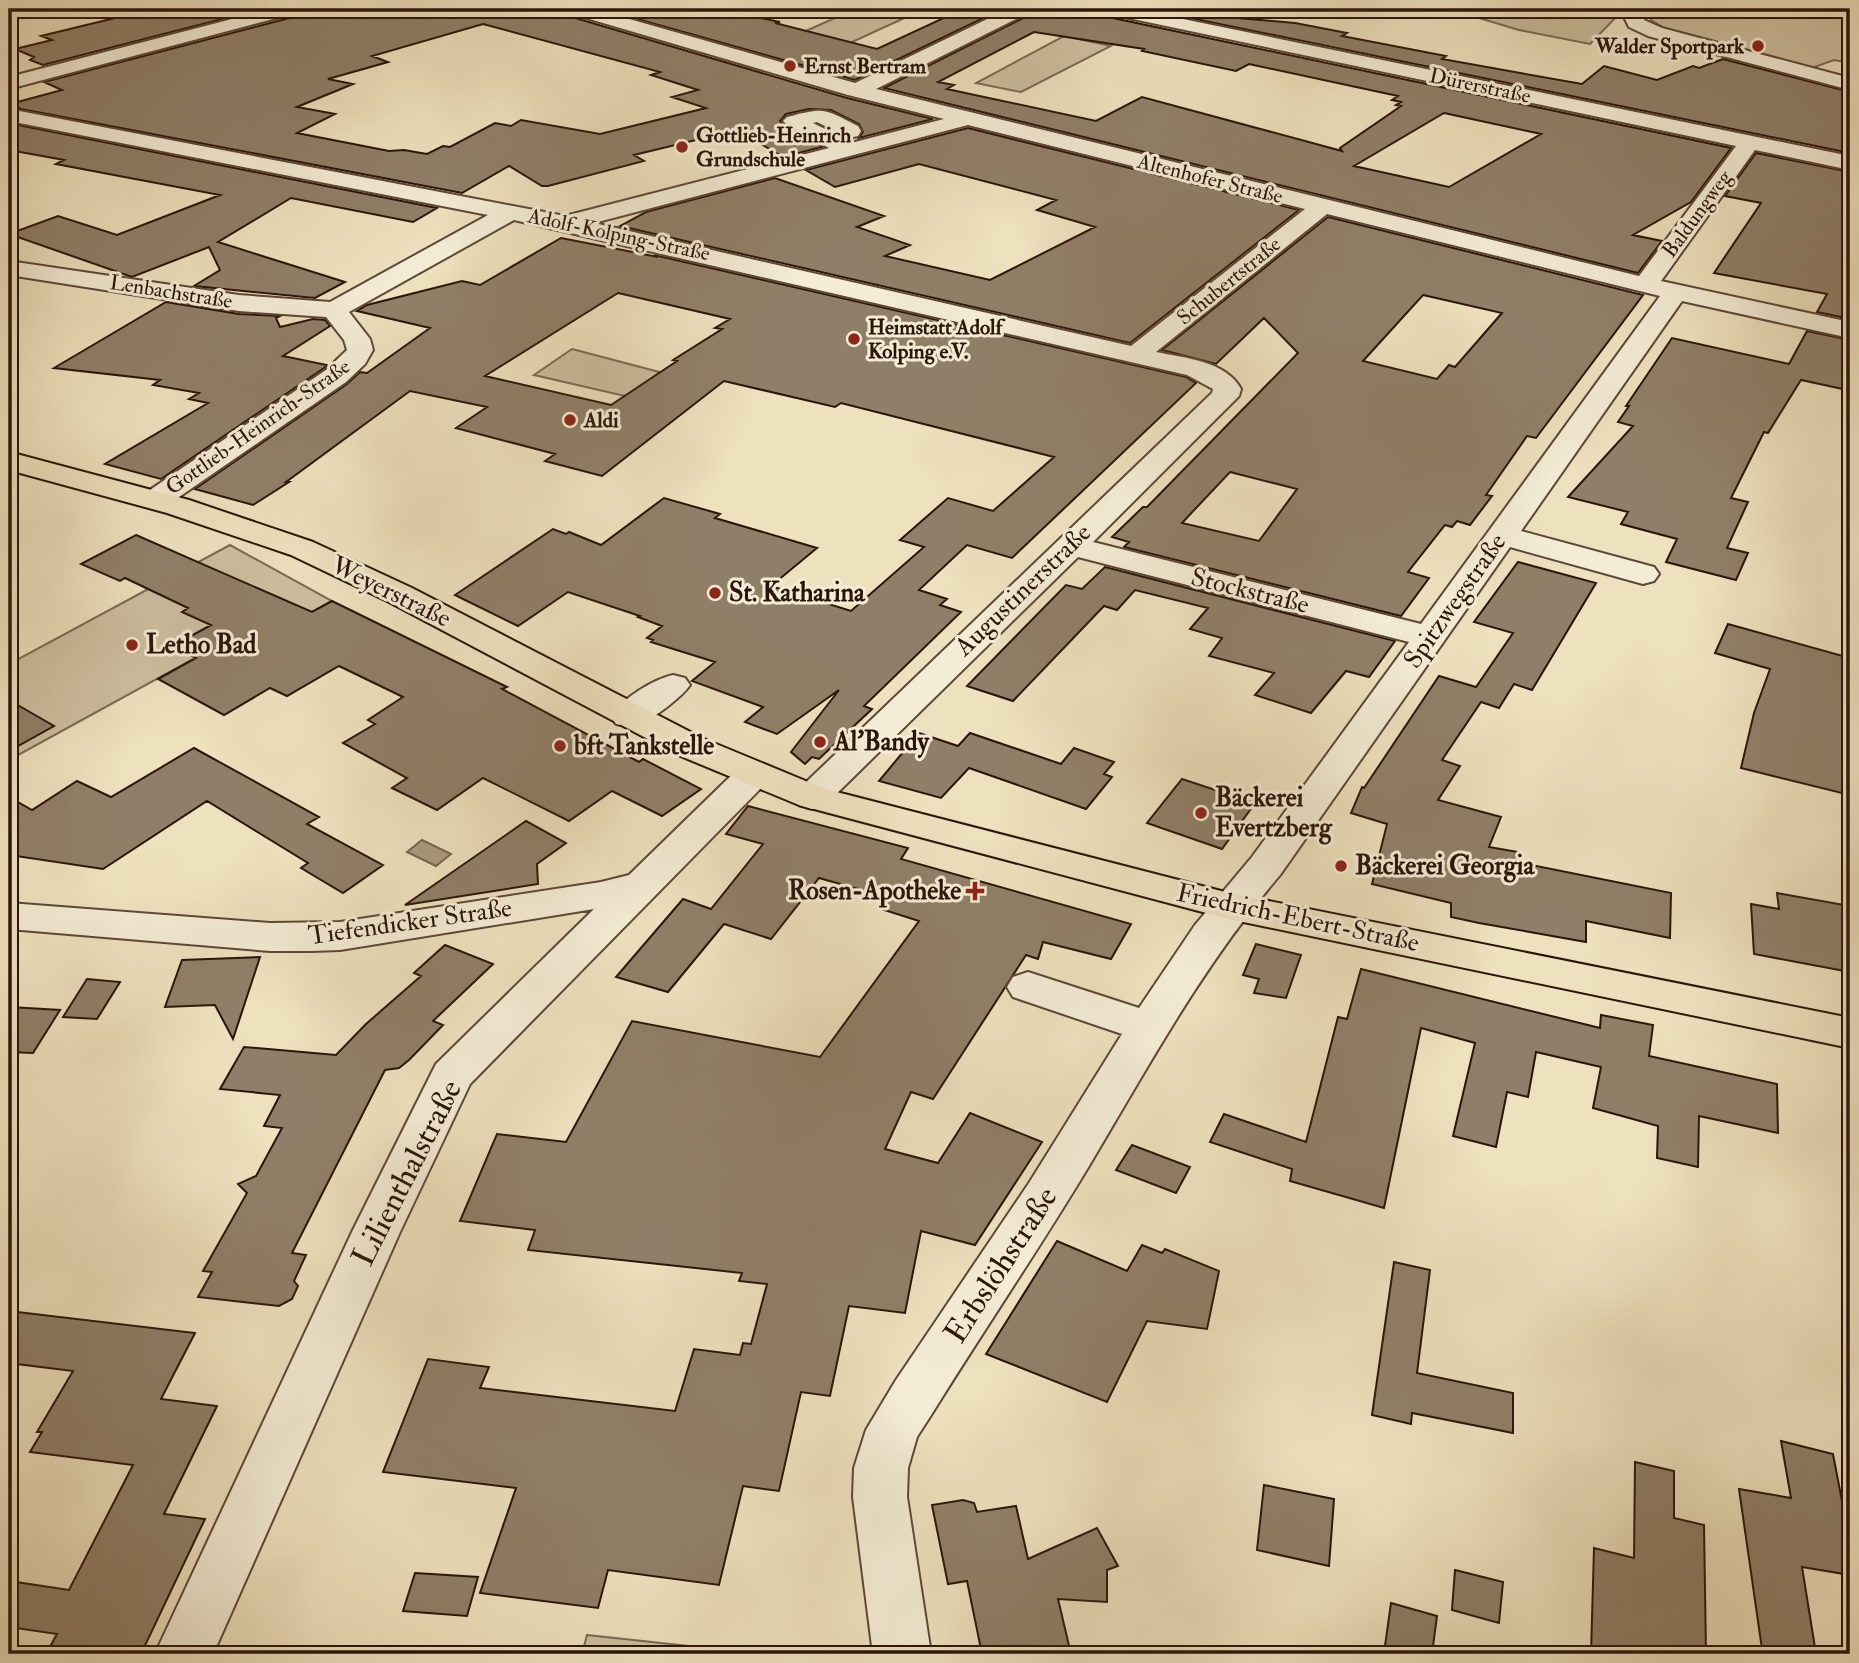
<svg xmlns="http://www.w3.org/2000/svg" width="1859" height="1663" viewBox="0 0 1859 1663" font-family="'IM FELL Double Pica',serif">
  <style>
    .green { fill: #cdbe9f; stroke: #7c6a54; stroke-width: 2 }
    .water { fill: #ac9c81; stroke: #786651; stroke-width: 2 }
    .building { fill: #907f68; stroke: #2b150a; stroke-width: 2; fill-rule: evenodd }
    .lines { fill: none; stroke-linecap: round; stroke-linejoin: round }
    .minor-casing { stroke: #5c4837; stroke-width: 4 }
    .major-casing { stroke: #2b150a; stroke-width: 4 }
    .minor { fill: #f4ecd5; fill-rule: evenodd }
    .major { fill: #eee1be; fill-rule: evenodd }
    .poi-dot { fill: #8f2418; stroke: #f4ecd5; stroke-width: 2.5 }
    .labels { text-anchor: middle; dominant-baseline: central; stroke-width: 6; stroke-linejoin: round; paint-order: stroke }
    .far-poi-label { font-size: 21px; font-weight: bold; fill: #2b150a; stroke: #f4ecd5; text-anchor: start }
    .far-street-label { font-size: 21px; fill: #2b150a; stroke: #f4ecd5 }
    .street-label { font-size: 26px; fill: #2b150a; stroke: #f4ecd5 }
    .poi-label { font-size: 26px; font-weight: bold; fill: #2b150a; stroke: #f4ecd5; text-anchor: start }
    .near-street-label { font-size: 32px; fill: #2b150a; stroke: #f4ecd5 }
  </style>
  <rect width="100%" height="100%" fill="#eee1be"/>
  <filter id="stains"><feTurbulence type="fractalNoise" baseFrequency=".00286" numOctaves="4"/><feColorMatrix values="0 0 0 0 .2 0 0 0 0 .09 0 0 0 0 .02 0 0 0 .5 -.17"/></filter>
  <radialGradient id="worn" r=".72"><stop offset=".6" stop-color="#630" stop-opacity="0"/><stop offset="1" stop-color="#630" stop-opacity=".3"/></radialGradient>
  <!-- green -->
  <path class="green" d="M855,9H924L837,49L790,38Z
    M1449,9H1624L1590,44L1519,30Z
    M1653,9H1850V63L1834,60L1812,68L1666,29L1651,20L1649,13Z
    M1064,36L1111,46L1021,92L976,83Z
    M572,349L663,373L629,397L534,375Z
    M230,545L332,601L294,622L246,630L9,760V664Z
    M587,1635L763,1654H582Z"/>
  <!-- water -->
  <path class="water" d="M422,840L451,854L436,866L407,852Z"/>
  <!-- building -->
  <path class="building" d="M152,9H261L43,65L30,60L34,57L15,49L52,40L41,36Z
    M302,9H563L568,16L847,98L933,119L859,138L863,132L859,124L831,110L809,109L786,114L780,121L786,127L822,147L783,157L737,130L634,155L644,161L548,186H542L509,166L462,193L21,109L10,104L62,90L44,82L297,16ZM483,24L660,72L651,75L698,90L672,97L706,108L600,134L521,120L511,126L495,123L450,147L443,146L427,154L404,150L389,151L297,133L335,114L297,107L353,84L328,79L388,62L372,56Z
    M656,9H718L780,22L775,23L877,49L963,9H1002L855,80L630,17Z
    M1034,9H1098L1108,17L1731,148L1691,202L1633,235L1662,241L1638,273L884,88L1029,15ZM1034,32L1144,49L1142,51L1236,71L1249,64L1398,96L1392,100L1401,102L1396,105L1401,106L1340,148L1342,151L1142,97L1096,121L947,89L954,85L938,82ZM1444,113L1541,134L1449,187L1354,166Z
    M1156,11L1295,23L1347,33L1342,36L1446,56L1442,59L1582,84L1604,66L1657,80L1693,66L1699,68L1723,59L1850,92V153Z
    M18,125L437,208L413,222L291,198L218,242L345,282L315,298L194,286L220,270L209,247L132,277L9,234L58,216L117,235L220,195L56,164L64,160L9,150V129Z
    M968,128L1299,210L1130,343L620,226L646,212L775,178L884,216L857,227L910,245L885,256L990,280L1095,227L1037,210L1056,200L919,164L835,187L806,170Z
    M1756,153L1850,172V319L1817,312L1827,294L1714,273L1761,203L1725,196Z
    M1328,217L1643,295L1536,438L1527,436L1486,495L1492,496L1470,525L1457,521L1452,527L1445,525L1408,572L1429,578L1401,616L1124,547L1129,542L1112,537L1143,507H1147L1298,353L1264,318L1216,364L1162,350ZM1423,295L1502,313L1455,367L1449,365L1437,379L1363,361ZM1230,472L1297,489L1259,541L1182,523Z
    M561,238L658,257L654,255L1186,377L1196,383L1012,558L967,545L919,590L947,599L940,605L961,612L864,706L872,709L819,759L812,757L805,764L791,752L839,690L777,734L745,722L763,707L692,681L715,662L651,642L653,640L647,638L662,626L638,617L640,616L568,592L518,626L455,595L553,529L566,534L569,532L601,545L664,498L720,514L715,518L817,548L771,586L851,611L924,547L900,540L948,498L993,511L1054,457L841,403L835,407L724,381L602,476L545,461L555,454L456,428L487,407L410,391L286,482H289L253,505L195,489L347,384L360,372L367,373L430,328L357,311L367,305L462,281L480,285ZM618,293L730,319L715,328L722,329L673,360L677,361L611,405L485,376Z
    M166,302L239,314L280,316L276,318L280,327L313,319L325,320L330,326L283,356L327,365L324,368L161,479L105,464L208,403L189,399L199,393L153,385L160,380L54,368Z
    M1807,331L1850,340V377L1843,389L1801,380L1768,433L1764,432L1731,498L1748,502L1727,548L1748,553L1736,580L1666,562L1677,539L1621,524L1628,512L1568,497L1633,426L1618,422L1629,406H1626L1672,338L1789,364Z
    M136,535L312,612L332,601L507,687L502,689L639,762L643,759L701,789L662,816L612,791L569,821L483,778L437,810L392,788L407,778L343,743L375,724L368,720L403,697L339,666L287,696L270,688L224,715L158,679L196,658L173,646L211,625L182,612L188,608L125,578L120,581L81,564Z
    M1518,562L1596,583L1532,690L1514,684L1499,708L1481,702L1442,760L1460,766L1438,800L1501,817L1489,847L1518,852L1516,862L1671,893L1670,938L1586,921V942L1479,923L1451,917V903L1372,884L1387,824L1351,813L1362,787L1364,788L1439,676L1476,687L1513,633L1474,622Z
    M1105,567L1395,641L1369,677L1346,671L1311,713L1255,695L1274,673L1209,656L1222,638L1190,629L1208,608L1135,590L1117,610L1104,606L1013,701L967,686L1066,585L1082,589Z
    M1728,624L1850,658V795L1741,768L1754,713L1770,669L1715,653Z
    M9,700L54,726L9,751Z
    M919,733L958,746L970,733L1061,764L1074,748L1114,762L1104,774L1112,777L1086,809L969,768L941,798L879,781Z
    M194,748L319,817L307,824L383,865L343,893L301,868L308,863L207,801L103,869L9,855V797L32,810L77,781L111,797Z
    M1182,779L1255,803L1222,849L1147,823Z
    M748,806L908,848L901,859L1131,924L1111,959L1043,942L1038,959L1026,955L933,1099L911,1092L885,1149L938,1163L970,1113L1042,1142L975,1245L921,1231L905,1313L849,1306L830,1396L801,1392L779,1491L743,1486L719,1585L608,1570L598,1608L480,1593L516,1488L383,1472L428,1359L489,1367L480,1388L675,1411L694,1349L740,1355L743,1343L751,1344L767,1284L739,1281L742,1273L528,1250L535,1230L460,1221L497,1134L566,1142L632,1021L820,1057L919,921L878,908L886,897L819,878L771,939L724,924L668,992L616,977L683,899L711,909L763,844L726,834Z
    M526,821L566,843L537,864L538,884L405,905Z
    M1777,893L1850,906V972L1754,954L1751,904L1779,909Z
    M1256,944L1301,955L1286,998L1254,993L1259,979L1243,975Z
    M445,945L493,964L433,1021L443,1025L409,1060L399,1068L385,1070L292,1253L306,1255L294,1281L298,1286L292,1299L279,1306L198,1297L212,1272L203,1271L247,1193L238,1184L256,1176L282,1128L264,1126L280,1095L220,1089L244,1047L336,1055L366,1024L421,976L414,973Z
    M260,957L233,1039L215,1005L165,1007L182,960Z
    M1361,969L1600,1028L1601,1015L1653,1025L1649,1056L1777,1084L1778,1133L1699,1116L1698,1167L1657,1158L1658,1126L1593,1108L1601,1067L1536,1052L1528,1097L1507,1092L1496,1147L1453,1136L1475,1043L1421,1028L1384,1208L1290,1181L1292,1169L1210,1142L1224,1114L1306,1142L1338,1017L1347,1019Z
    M87,979L120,982L97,1019L63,1017Z
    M9,1007L60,1010L33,1053L9,1052Z
    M1132,1145L1190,1167L1176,1193L1116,1170Z
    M1057,1241L1127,1271L1142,1245L1162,1253L1165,1249L1219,1271L1207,1329L1147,1321L1107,1402L986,1354Z
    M1394,1262L1430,1270L1417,1373L1513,1393V1433L1412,1413L1411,1424L1372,1415Z
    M9,1311L195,1333L161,1399L217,1406L164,1514L205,1519L141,1654H46L57,1634L9,1627V1581L69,1590L133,1465L30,1452L42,1432H37L73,1371L9,1363Z
    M1781,1441L1833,1454L1850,1543V1575L1802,1567L1816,1654L1762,1649L1739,1489L1791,1498Z
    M1635,1462L1674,1471V1518L1704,1525L1706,1654H1591L1594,1548L1634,1558Z
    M1264,1485L1334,1499L1329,1566L1257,1550Z
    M963,1500L974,1503L977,1512L1016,1506L1028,1559L1097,1528L1118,1566L1107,1570V1602L1058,1599L1071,1654H982L967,1581L948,1584L932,1505Z
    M1455,1570L1503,1582L1499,1623L1452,1610Z
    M415,1573L478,1577L467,1616L403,1611Z
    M1391,1603L1437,1616L1432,1654H1415L1385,1646Z"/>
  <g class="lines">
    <defs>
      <path id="minor" d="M270,9H299L296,13L9,89V77Z
        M566,9H594L855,83L1008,9H1031L1028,13L876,89L1639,276L1736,146L1109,14L1100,9H1134L1850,156V170L1755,150L1661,281L1850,322V338L1682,301L1521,531L1654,567L1659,574L1654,581L1643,584L1510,547L1280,875C1203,965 1149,1065 1089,1166C1039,1249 984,1330 933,1412L917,1437L908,1468L907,1497L931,1654H873L853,1497L854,1468L866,1430L896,1380L1029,1183L1122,1034L1013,997L1007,987L1013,977L1028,972L1139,1008L1195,925L1252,857L1409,642L1078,557L825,805L812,809L799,805L793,797L799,789L1212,393L1213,389L1187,375L514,220L349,312L370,339L373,350L365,364L346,382L166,506L155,509L144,506L140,500L144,494L326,370L347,350L344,340L326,317L239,311L9,275V261L239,295L330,302L488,215L9,121V109L565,216L829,148L787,125L783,121L787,117C825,107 823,108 858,126L861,131L858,136L843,139L851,143L944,119L848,95L569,13ZM817,122L831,129L827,130L813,123ZM968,125L1305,209L1131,346L594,223ZM1327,214L1660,296L1421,624L1093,542L1239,396L1241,389C1226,361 1185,358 1156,352Z
        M1633,9H1652L1644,20L1662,28L1850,78V90L1648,36L1629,27L1625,19Z
        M673,675L685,678L690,685C682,697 653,719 639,724C631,727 625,726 616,724L611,716C623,698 652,680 673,675Z
        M752,765L765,768L771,776L765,784L470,1084L400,1232L213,1654H155L352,1232L436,1064L594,909L340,950L312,951H270L9,929V903L270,923L340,922L601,882L629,875L739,768Z"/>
      <path id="major" d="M9,452L189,500L313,542L412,588L704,739L825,789L1229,893L1850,1018V1048L1229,919L799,805L678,755L389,602L291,555L167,513L9,470Z"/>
    </defs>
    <!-- minor casing -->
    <use href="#minor" class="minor-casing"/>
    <!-- major casing -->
    <use href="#major" class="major-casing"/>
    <!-- minor -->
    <use href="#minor" class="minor"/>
    <!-- major -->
    <use href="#major" class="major"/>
  </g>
  <!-- markers -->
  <g class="poi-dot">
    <circle cx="1758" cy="46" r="7"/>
    <circle cx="790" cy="66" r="7"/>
    <circle cx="682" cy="147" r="7"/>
    <circle cx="854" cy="339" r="7"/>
    <circle cx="570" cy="420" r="7"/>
    <circle cx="715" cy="593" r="7"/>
    <circle cx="132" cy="645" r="7"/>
    <circle cx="820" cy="742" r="7"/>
    <circle cx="560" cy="746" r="7"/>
    <circle cx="1201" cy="813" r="7"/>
    <circle cx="1341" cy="866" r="7"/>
    <path d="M971.5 880.5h7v7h7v7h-7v7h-7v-7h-7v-7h7z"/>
  </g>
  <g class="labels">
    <!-- far-poi labels -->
    <g class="far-poi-label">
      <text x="1744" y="46" text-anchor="end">Walder Sportpark</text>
      <text x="804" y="66">Ernst Bertram</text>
      <text x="696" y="135">Gottlieb-Heinrich<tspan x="696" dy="24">Grundschule</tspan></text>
      <text x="868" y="327">Heimstatt Adolf<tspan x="868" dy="24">Kolping e.V.</tspan></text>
      <text x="584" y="420">Aldi</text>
    </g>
    <!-- far-street labels -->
    <g class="far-street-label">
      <text transform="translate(1480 86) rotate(12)">Dürerstraße</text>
      <text transform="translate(1210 179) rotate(14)">Altenhofer Straße</text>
      <text transform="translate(1697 214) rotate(-54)">Baldungweg</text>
      <text transform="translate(619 235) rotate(12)">Adolf-Kolping-Straße</text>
      <text transform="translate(1229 281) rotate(-39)">Schubertstraße</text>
      <text transform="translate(171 292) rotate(9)">Lenbachstraße</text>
      <text transform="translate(258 427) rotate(-35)">Gottlieb-Heinrich-Straße</text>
    </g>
    <!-- street labels -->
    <g class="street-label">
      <text transform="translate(1023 590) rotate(-44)">Augustinerstraße</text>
      <text transform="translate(1250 591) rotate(14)">Stockstraße</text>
      <text transform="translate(391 592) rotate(26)">Weyerstraße</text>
      <text transform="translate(1455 601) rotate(-55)">Spitzwegstraße</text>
      <text transform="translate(1298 918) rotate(12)">Friedrich-Ebert-Straße</text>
      <text transform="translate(410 922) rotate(-8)">Tiefendicker Straße</text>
    </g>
    <!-- poi labels -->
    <g class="poi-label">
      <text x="729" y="593">St. Katharina</text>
      <text x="146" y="645">Letho Bad</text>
      <text x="834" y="742">Al'Bandy</text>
      <text x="574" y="746">bft Tankstelle</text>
      <text x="1215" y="798">Bäckerei<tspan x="1215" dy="30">Evertzberg</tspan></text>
      <text x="1355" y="866">Bäckerei Georgia</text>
      <text x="961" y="891" text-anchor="end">Rosen-Apotheke</text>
    </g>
    <!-- near-street labels -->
    <g class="near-street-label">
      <text transform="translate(407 1173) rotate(-63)">Lilienthalstraße</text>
      <text transform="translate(1001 1265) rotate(-57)">Erbslöhstraße</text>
    </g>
  </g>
  <!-- margin -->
  <rect width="1859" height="1663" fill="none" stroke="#eee1be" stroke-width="35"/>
  <rect x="10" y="10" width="1838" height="1642" fill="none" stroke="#2b150a" stroke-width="3.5"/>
  <rect x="18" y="18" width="1824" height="1628" fill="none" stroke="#2b150a" stroke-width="2"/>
  <rect width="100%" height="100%" filter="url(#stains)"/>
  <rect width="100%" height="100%" fill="url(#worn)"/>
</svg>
